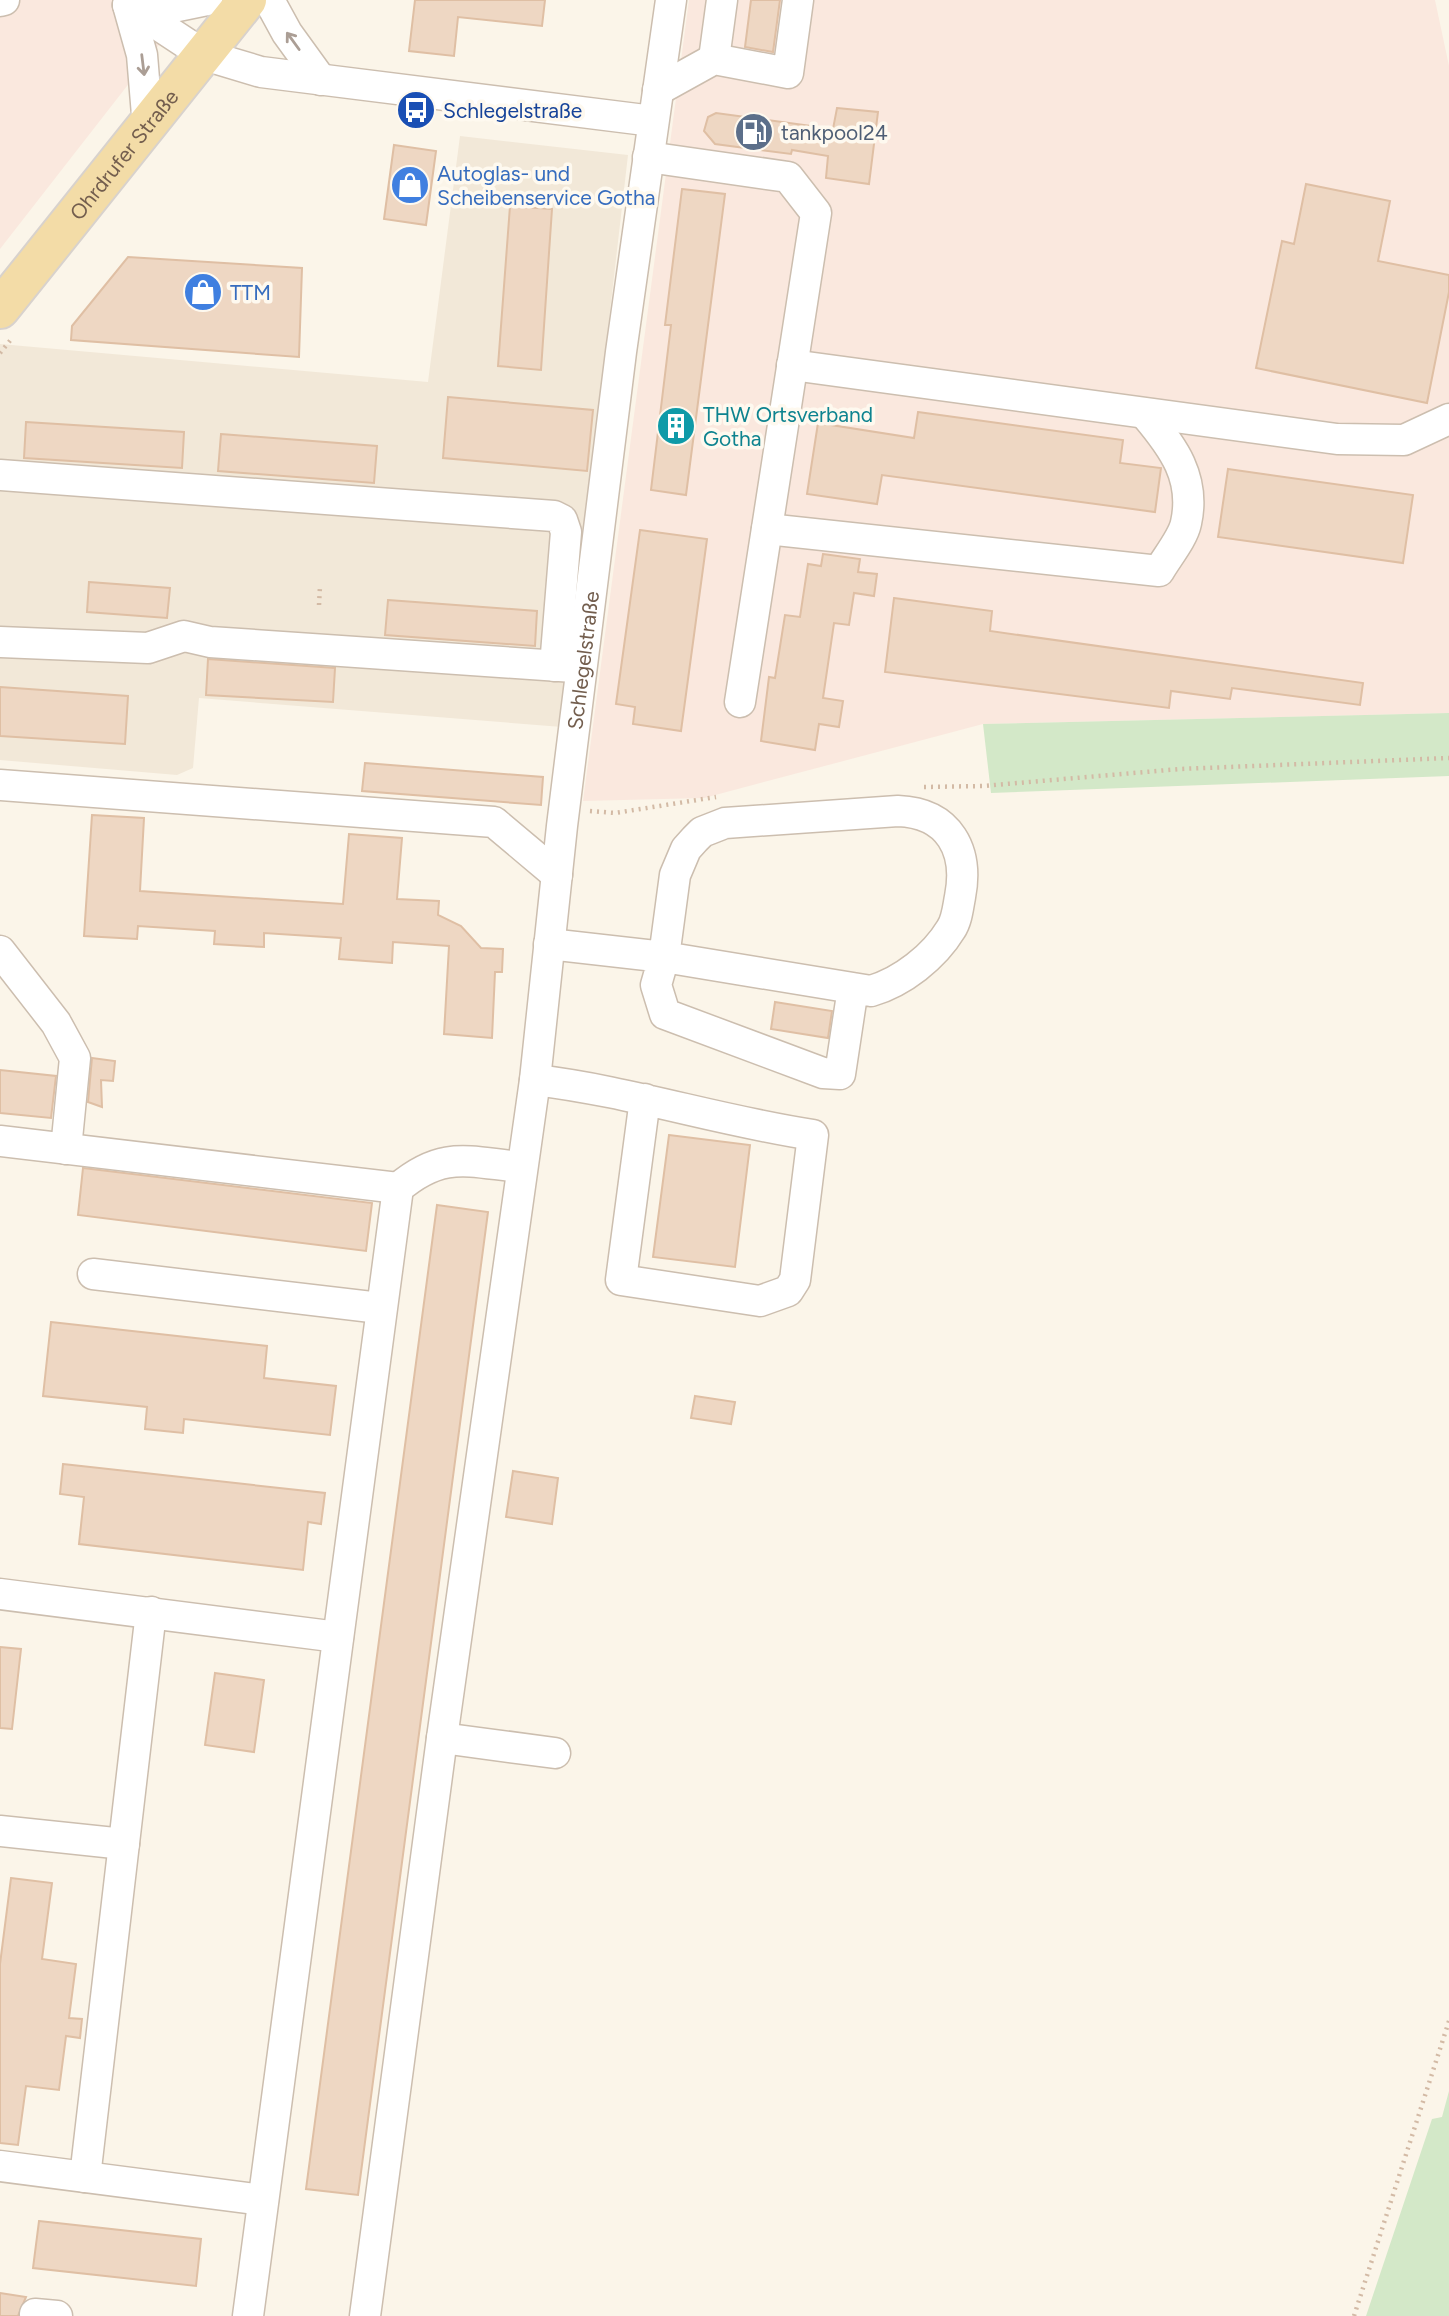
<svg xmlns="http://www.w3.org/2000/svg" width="1449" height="2316" viewBox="0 0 1449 2316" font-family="Figtree,sans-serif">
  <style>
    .residential { fill: #f2e8d8 }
    .commercial { fill: #fae8de }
    .green { fill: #d3e8c8 }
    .building { fill: #eed7c3; stroke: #dfbfa4; stroke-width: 2 }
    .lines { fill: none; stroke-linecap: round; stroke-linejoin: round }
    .minor-casing { stroke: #ccbeaf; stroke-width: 33 }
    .major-casing { stroke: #d8d2cd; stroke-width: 42 }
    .path { stroke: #d3baa5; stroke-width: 4.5; stroke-dasharray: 2 5; stroke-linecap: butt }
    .minor { stroke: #fff; stroke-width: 30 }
    .major { stroke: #f3dca7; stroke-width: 38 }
    .oneway { stroke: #ab9e95 }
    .labels { text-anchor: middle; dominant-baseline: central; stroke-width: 7; stroke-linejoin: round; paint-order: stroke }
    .transit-label { font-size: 21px; fill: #164399; stroke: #fef9ef; text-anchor: start }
    .service-label { font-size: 21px; fill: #4e5e75; stroke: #fef9ef; text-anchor: start }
    .street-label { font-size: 21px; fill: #735e4e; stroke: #fef9ef }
    .shop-label { font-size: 21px; fill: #366cbe; stroke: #fef9ef; text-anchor: start }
    .culture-label { font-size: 21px; fill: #0d838f; stroke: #fef9ef; text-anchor: start }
  </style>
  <rect width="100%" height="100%" fill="#fbf5e9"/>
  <!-- residential -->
  <path class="residential" d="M460,136L628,155L562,727L199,698L193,768L177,775L0,760V344L428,382Z"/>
  <!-- commercial -->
  <path class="commercial" d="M0,0H194L0,249Z
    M689,0H1435L1449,66V713L983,724L704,798L583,801Z"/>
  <!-- green -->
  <path class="green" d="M1449,713V776L991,793L983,724Z
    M1449,2091V2316H1366L1432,2119L1442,2117Z"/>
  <!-- building -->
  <path class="building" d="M415,0H545L542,26L458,17L454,56L409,51Z
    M751,0H780L773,52L745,47Z
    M837,108L878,112L869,184L826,178L828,156L792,150L791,154L715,144L704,131L708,117L716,113L833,129Z
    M394,145L436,151L426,225L384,219Z
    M1306,184L1390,201L1378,261L1449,275V292L1427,403L1256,368L1282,241L1294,244Z
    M682,189L725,194L686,495L651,490L671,325H665Z
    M510,206L552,209L541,370L498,366Z
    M128,257L302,268L299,357L71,340L72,326Z
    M448,397L593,410L587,471L443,458Z
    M918,412L1123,440L1120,463L1161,468L1155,512L882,475L877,504L807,494L818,423L914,438Z
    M26,422L184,432L182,468L24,458Z
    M221,434L377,446L374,483L218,471Z
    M1228,469L1413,495L1403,563L1218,537Z
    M640,530L707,539L681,731L633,724L635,707L616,704Z
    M823,554L860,559L858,572L877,574L874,596L854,593L849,625L834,623L823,698L843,701L839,727L819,724L815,750L761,741L769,677L775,678L785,615L800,617L808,564L821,566Z
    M89,582L170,588L167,618L87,612Z
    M894,598L992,611L990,631L1363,683L1360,705L1232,688L1230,699L1171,691L1169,708L885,672Z
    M388,600L537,611L535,646L385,635Z
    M208,659L335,668L333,702L206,695Z
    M0,687L128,696L125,744L0,736Z
    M365,763L543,777L541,805L362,791Z
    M92,815L144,818L140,891L343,904L349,834L402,838L397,899L439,901L438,915L461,926L481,948L503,949L502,972H495L492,1038L444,1034L449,946L393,942L392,963L339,959L341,938L264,933V947L214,944L215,931L138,926L137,939L84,936Z
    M775,1002L832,1011L828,1038L771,1029Z
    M92,1058L115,1061L113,1081L101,1080L102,1107L88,1102Z
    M0,1070L56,1076L51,1118L0,1113Z
    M669,1135L750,1145L735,1267L653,1257Z
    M83,1168L372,1203L366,1251L78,1215Z
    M437,1205L488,1212L358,2195L306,2189Z
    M51,1322L267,1346L264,1378L336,1386L330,1435L184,1419L183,1433L145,1429L147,1407L43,1396Z
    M695,1396L735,1402L731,1424L691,1418Z
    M63,1464L325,1493L321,1524L308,1522L303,1570L79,1544L84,1497L60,1494Z
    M513,1471L558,1478L552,1524L506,1517Z
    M0,1647L21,1649L12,1729L0,1728Z
    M215,1673L264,1680L254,1752L205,1745Z
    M11,1878L52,1883L42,1959L76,1964L69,2018L82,2019L80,2038L66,2036L59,2090L26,2086L18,2145L0,2143V1964Z
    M39,2221L201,2239L196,2286L33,2268Z
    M0,2293L26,2297L18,2316H0Z"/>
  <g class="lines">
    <defs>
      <g id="minor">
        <path d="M269,0L287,33L321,80"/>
        <path d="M0,1L4,0"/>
        <path d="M128,5L204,55L261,72L653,121"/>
        <path d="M128,5L142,55L148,127"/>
        <path d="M131,5L168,8L207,0"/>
        <path d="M714,59L722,0"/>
        <path d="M658,90L714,59L788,73L798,0"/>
        <path d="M648,157L788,177L816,213L740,702"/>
        <path d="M792,365L1337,439L1404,440L1449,419"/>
        <path d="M0,475L554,516L562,520L566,532L555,666"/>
        <path d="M767,529L1159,571C1167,557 1183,538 1186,523C1196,478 1173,447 1146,415"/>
        <path d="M0,642L148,648L184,636L210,642L574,667"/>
        <path d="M0,785L494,822L557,875"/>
        <path d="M549,944L664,957L871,991C902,982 934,957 951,929C957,920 958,907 960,897C969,851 950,813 898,811L725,823L702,832L695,839L686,849L675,875L664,957L656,985L665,1014L823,1073L840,1074L853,988"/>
        <path d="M0,951L56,1023L75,1058L66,1149"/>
        <path d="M535,1080C629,1091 719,1121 813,1135L795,1280L788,1291L760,1301L621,1280L645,1099"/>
        <path d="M0,1141L398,1188"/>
        <path d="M93,1274L380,1308"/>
        <path d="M0,1594L338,1637"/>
        <path d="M442,1738L555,1753"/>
        <path d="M0,1831L124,1844"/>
        <path d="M0,2166L263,2200"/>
        <path d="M85,2177L151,1612"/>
        <path d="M35,2314L57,2316"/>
        <path d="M248,2316L398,1188C443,1150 468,1162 521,1167"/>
        <path id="s1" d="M365,2316L442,1738L535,1080L562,826L621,352L671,0"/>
      </g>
      <g id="major">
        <path id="s2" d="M0,309L247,0"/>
      </g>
    </defs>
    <!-- minor casing -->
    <use href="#minor" class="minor-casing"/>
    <!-- major casing -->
    <use href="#major" class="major-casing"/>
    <!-- path -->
    <path class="path" d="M0,353L13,337
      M319,605L320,586
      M924,787L983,786L1180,769L1449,758
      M590,811L615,813L716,797
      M1354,2316L1449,2021"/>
    <!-- minor -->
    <use href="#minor" class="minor"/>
    <!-- major -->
    <use href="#major" class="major"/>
  </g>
  <!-- one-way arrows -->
  <defs><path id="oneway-shaft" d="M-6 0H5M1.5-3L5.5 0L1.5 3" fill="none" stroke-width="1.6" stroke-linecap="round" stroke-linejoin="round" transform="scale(1.75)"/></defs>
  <g class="oneway">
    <use href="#oneway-shaft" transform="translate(293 41) rotate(-126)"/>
    <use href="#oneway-shaft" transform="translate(143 65) rotate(83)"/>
  </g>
  <!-- icons -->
  <defs>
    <symbol id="bus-disc" viewBox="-11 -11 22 22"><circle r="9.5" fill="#1a4fb4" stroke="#fef9ef"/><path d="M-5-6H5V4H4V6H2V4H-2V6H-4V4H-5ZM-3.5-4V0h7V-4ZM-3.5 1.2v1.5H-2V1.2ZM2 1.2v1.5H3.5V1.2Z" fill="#fff"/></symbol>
    <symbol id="fuel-disc" viewBox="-11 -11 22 22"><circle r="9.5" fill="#5c6f8a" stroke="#fef9ef"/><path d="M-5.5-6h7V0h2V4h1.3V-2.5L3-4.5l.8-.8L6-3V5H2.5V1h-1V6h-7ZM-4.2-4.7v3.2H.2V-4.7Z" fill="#fff"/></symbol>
    <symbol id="shop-disc" viewBox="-11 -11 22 22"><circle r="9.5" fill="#3f7fe0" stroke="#fef9ef"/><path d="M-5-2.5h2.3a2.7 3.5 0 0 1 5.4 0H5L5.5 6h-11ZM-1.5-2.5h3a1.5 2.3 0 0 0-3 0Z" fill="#fff"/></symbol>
    <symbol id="building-disc" viewBox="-11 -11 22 22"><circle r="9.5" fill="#0f9aa8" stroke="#fef9ef"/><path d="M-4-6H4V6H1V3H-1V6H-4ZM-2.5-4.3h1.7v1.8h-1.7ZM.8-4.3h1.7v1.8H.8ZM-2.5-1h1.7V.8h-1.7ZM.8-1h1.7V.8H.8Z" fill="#fff"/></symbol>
  </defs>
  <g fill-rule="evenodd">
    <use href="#bus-disc" x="394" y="88" width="44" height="44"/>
    <use href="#fuel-disc" x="732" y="110" width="44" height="44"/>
    <use href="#shop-disc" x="388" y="163" width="44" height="44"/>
    <use href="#shop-disc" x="181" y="270" width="44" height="44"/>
    <use href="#building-disc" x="654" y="404" width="44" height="44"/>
  </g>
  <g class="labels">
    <!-- transit labels -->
    <g class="transit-label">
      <text x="443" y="110">Schlegelstraße</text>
    </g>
    <!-- service labels -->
    <g class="service-label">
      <text x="781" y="132">tankpool24</text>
    </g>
    <!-- street labels -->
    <g class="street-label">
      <text stroke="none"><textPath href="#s2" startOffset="198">Ohrdrufer Straße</textPath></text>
      <text stroke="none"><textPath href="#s1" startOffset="1670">Schlegelstraße</textPath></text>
    </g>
    <!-- shop labels -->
    <g class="shop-label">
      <text x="437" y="173">Autoglas- und<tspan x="437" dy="24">Scheibenservice Gotha</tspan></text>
      <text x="230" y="292">TTM</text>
    </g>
    <!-- culture labels -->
    <g class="culture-label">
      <text x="703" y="414">THW Ortsverband<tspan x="703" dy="24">Gotha</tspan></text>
    </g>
  </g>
</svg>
